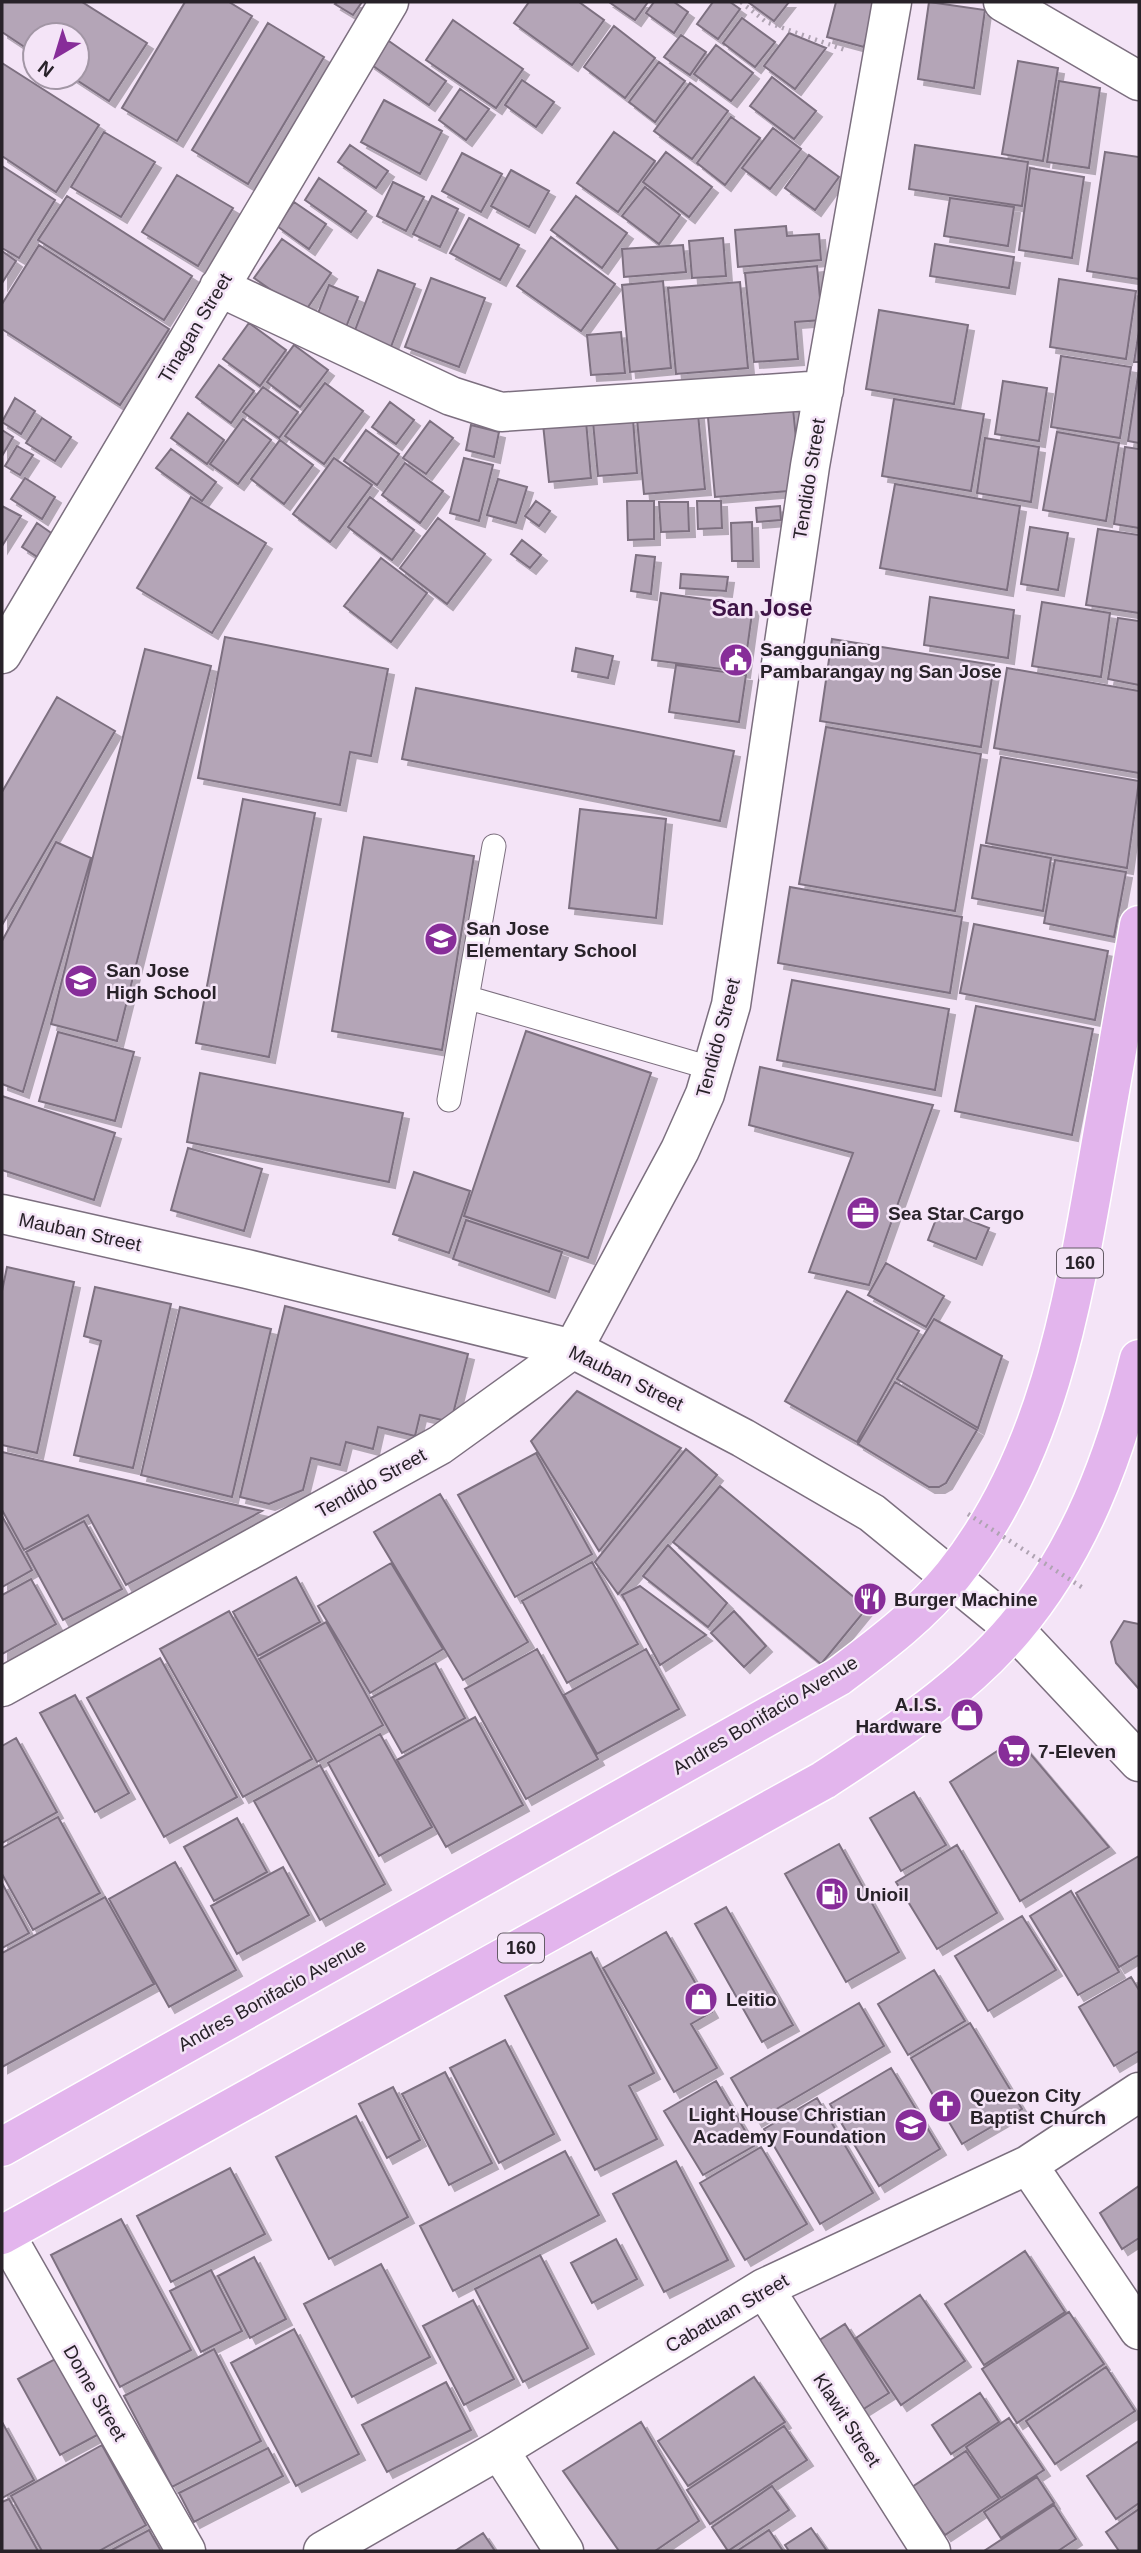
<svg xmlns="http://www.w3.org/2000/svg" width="1141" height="2553" viewBox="0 0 1141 2553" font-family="Helvetica,sans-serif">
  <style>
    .building { fill: #b4a5b7; stroke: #7d7080; stroke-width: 2; filter: url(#shadow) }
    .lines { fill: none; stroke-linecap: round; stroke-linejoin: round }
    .service-casing { stroke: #7c6f7f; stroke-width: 25 }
    .minor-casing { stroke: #7c6f7f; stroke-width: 41 }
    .tertiary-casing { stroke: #7c6f7f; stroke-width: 41 }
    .primary-casing { stroke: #fff; stroke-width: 41 }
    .path { stroke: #afa3b2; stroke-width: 4.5; stroke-dasharray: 2 5; stroke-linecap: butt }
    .service { stroke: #fff; stroke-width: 23 }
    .minor { stroke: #fff; stroke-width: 38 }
    .tertiary { stroke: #fff; stroke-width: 38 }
    .primary { stroke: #e3b5ed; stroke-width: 38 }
    .path-bridge { stroke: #afa3b2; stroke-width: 4.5; stroke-dasharray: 2 5; stroke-linecap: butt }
    .labels { text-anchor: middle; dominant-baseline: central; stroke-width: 5; stroke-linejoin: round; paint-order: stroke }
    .shield { fill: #f4e4f7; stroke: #655c67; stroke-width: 2 }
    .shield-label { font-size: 18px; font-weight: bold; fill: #282229 }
    .street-label { font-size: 19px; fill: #282229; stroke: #f4e4f7 }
    .poi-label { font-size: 19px; font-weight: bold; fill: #282229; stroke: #f4e4f7; text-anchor: start }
    .quarter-label { font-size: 23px; font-weight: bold; fill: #3e1346; stroke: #f4e4f7 }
  </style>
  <defs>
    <filter id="shadow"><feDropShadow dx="6" dy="6" stdDeviation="0" flood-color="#0004"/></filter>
  </defs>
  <rect width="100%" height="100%" fill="#f4e4f7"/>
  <!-- building -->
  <path class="building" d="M2,2H82L147,43L109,101L72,77H77V35H35V54L2,32Z
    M185,2H229L252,16L177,141L122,108Z
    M337,2H362L353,15L335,4Z
    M529,2H579L604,20L572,65L514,23Z
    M609,2H648L635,20Z
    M654,2H674L688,12L674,33L646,13Z
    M713,2H730L740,9L718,39L697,24Z
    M748,2H789L774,21Z
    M836,2H876L864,47L827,37Z
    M929,2L985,10L974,88L918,79Z
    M742,18L775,42L755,67L723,43Z
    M453,20L523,69L496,108L426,60Z
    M268,23L324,57L248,184L192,150Z
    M614,26L655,58L625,98L584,67Z
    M789,33L826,48L795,89L764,66Z
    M681,35L706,52L690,75L664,57Z
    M386,39L446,81L429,105L369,63Z
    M716,45L753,73L731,101L694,74Z
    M1018,61L1058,68L1043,161L1002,154Z
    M659,62L685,81L655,122L629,102Z
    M2,63L99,125L56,192L2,156Z
    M772,77L816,111L794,139L750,106Z
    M522,80L554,102L536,127L505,105Z
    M1059,81L1100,88L1089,168L1047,162Z
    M690,83L728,111L692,159L654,131Z
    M460,89L489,109L466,140L439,120Z
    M384,100L442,131L420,174L361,142Z
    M731,117L760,138L725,185L697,163Z
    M773,128L801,149L770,189L742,168Z
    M104,132L155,162L121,217L71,187Z
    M614,132L655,161L618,212L577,183Z
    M350,145L388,171L376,188L338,162Z
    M915,145L1028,162L1022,206L909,189Z
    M666,152L712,187L689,217L643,182Z
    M1105,152L1139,157V279L1087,271Z
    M462,153L502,174L481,212L442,191Z
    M809,155L839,177L815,210L785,188Z
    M2,166L55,200L19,258L2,248Z
    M1030,168L1084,177L1072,258L1019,250Z
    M511,170L549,191L529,227L491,206Z
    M177,175L233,208L198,266L142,232Z
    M319,178L366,211L351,232L305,200Z
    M393,182L424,197L406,231L377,216Z
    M645,187L680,215L659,244L622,216Z
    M67,196L192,276L164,320L38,240Z
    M432,196L458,209L440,247L413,234Z
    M576,196L627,233L602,268L551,230Z
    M950,198L1014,207L1008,246L944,236Z
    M294,202L326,224L309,249L277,226Z
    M469,218L519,245L500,280L450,253Z
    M786,226L787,236L819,234L821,260L738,267L735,230Z
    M551,237L615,284L581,331L517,286Z
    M723,238L726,276L692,278L689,241Z
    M282,239L331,273L304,313L254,278Z
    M935,244L1014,257L1009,288L930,276Z
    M39,245L169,329L120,405L2,329V304Z
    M683,245L686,272L624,277L622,249Z
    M2,251L16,261L2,283Z
    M817,266L822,320L795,322L798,359L754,362L745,273Z
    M378,270L415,284L389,352L352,338Z
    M431,278L485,298L459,367L405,347Z
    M1059,279L1136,291L1126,359L1050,347Z
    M663,281L671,368L630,372L622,285Z
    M740,282L748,368L676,374L668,288Z
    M329,285L358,297L346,327L317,316Z
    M879,310L968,325L954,404L866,389Z
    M249,323L286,350L260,386L223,359Z
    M1139,330V362H1134Z
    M621,332L625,373L591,375L587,335Z
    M294,345L328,370L300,407L267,382Z
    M1061,356L1131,367L1120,438L1051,427Z
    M219,365L254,391L231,423L196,397Z
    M1139,369V443L1128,441Z
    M1003,381L1047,388L1039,441L995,434Z
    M325,383L363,411L324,464L285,436Z
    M263,387L298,412L279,438L243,412Z
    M15,398L35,411L21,434L2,422Z
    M792,398L801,490L715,497L707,406Z
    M894,399L984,414L971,491L882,476Z
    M390,402L414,420L396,444L372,427Z
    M697,403L705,489L644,494L636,408Z
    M188,413L224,440L207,464L171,438Z
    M42,418L71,437L55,461L26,443Z
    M243,419L271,440L238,484L210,464Z
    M633,419L637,473L598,476L593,422Z
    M430,421L453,438L426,474L403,458Z
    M586,421L591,478L549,482L543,424Z
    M471,425L499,432L494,457L466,450Z
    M2,430L13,437L2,456Z
    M366,430L399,454L377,485L344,461Z
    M1057,432L1119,443L1106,521L1043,510Z
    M985,438L1039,447L1031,502L977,493Z
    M280,440L313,465L284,504L251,479Z
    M17,446L33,455L20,475L5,466Z
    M1125,447L1139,449V528L1114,524Z
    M171,449L216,482L202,501L156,468Z
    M334,458L372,485L330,542L293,514Z
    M464,458L493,465L479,521L450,513Z
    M405,463L443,491L420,523L382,495Z
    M25,478L55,497L42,519L11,499Z
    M498,479L527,487L516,523L487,515Z
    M895,484L1020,506L1007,590L880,568Z
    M191,497L266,543L212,633L137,588Z
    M370,497L414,530L392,560L348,527Z
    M536,501L550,511L539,526L525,516Z
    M627,501H654V539L628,540Z
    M697,501H721L722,528L698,529Z
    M659,502H688L689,531L661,532Z
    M2,506L21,516L2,546Z
    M780,506L781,520L757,522L756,508Z
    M438,518L485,554L447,604L400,568Z
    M752,522L753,561H732L731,523Z
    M37,523L57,537L42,560L22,547Z
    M1030,527L1068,533L1058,590L1021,584Z
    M1098,529L1139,535V613L1086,605Z
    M522,540L541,555L530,568L511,554Z
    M636,555L655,557L651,594L631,591Z
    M381,558L427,593L391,642L344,606Z
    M681,574L728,577L726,591L680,588Z
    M661,593L753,606L744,672L652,660Z
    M930,597L1014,610L1008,658L924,645Z
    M1042,602L1110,613L1101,677L1032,666Z
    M1118,618L1139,621V685L1108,679Z
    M225,637L388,669L371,756L350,752L340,805L198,778Z
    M832,639L994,665L981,747L820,721Z
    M576,648L613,656L608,678L572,671Z
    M145,649L211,666L117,1041L51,1024Z
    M676,665L746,675L739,722L669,712Z
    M1007,668L1139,691V773L994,748Z
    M416,688L734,751L720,821L402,759Z
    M57,697L115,731L2,925V792Z
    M826,727L981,754L955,911L799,884Z
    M1001,757L1139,781L1127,868L986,843Z
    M243,799L315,813L269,1057L196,1043Z
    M580,809L666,819L656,918L569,908Z
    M364,837L474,856L442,1050L332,1031Z
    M56,842L91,858L23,1092L2,1084V941Z
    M981,845L1051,858L1043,911L972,898Z
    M1055,860L1126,872L1114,937L1044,923Z
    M790,887L962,917L950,993L778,963Z
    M974,924L1108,951L1095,1020L960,993Z
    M792,980L949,1009L935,1090L777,1060Z
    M976,1006L1093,1029L1072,1135L955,1111Z
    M526,1031L651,1073L588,1258L464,1216Z
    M58,1032L134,1052L115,1121L39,1101Z
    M760,1067L933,1105L869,1285L809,1272L853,1153L749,1125Z
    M200,1073L403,1113L389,1182L187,1142Z
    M2,1096L115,1133L94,1200L2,1170Z
    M188,1148L262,1169L244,1231L171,1210Z
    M414,1172L470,1191L449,1253L393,1234Z
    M940,1209L989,1228L976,1259L928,1240Z
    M466,1220L562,1252L549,1292L453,1259Z
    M886,1263L944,1296L926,1327L868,1295Z
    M7,1267L74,1282L37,1453L2,1445V1291Z
    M95,1287L171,1304L133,1468L74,1455L101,1341L84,1336Z
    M847,1291L919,1331L857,1442L785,1401Z
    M285,1306L468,1354L451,1422L420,1415L415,1436L378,1427L373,1449L346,1442L340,1465L311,1458L303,1490L269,1504L240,1497Z
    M180,1307L271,1329L232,1497L141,1475Z
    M934,1319L1002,1356L978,1428L897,1379Z
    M895,1382L977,1430L946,1483L939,1487H929L858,1444Z
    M577,1391L681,1448L599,1551L531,1441Z
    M686,1449L717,1475L618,1594L595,1562Z
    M2,1452L262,1511L126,1585L88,1515L24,1550L2,1510Z
    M536,1453L592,1554L515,1597L458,1495Z
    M720,1486L867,1608L821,1664L673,1542Z
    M440,1494L528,1642L463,1680L374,1532Z
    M2,1516L32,1570L2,1587Z
    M84,1521L122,1589L63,1620L26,1552Z
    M668,1545L727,1603L708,1627L643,1576Z
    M592,1562L638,1644L567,1683L522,1601Z
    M391,1563L443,1649L370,1693L318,1606Z
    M296,1577L320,1622L258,1656L233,1612Z
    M31,1579L56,1624L2,1654V1595Z
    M640,1586L706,1635L660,1665L622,1595Z
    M229,1611L312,1759L243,1797L160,1649Z
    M734,1611L766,1646L744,1667L711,1633Z
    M1124,1621L1139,1624V1689L1116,1663L1111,1642Z
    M326,1622L383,1725L317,1762L259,1659Z
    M537,1649L598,1759L526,1799L465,1689Z
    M646,1649L679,1709L597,1754L564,1695Z
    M160,1658L237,1797L164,1837L87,1698Z
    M435,1663L465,1718L402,1753L371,1698Z
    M75,1695L129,1793L95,1812L40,1713Z
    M475,1717L523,1805L446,1847L397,1760Z
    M380,1734L432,1827L379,1856L328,1763Z
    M16,1738L57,1812L2,1843V1746Z
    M1017,1738L1109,1847L1020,1901L950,1782Z
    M320,1765L385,1884L320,1920L254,1801Z
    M914,1792L946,1845L901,1871L870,1818Z
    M58,1817L100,1893L33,1930L2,1874V1848Z
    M237,1818L267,1872L214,1901L184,1847Z
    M839,1844L899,1952L846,1982L785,1874Z
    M957,1845L997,1913L937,1949L896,1882Z
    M1139,1856V1955L1119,1967L1076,1893Z
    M175,1862L236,1970L169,2007L109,1899Z
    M283,1867L309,1915L237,1954L211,1906Z
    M2,1883L29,1933L2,1948Z
    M1071,1891L1119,1972L1078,1995L1030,1916Z
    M105,1897L154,1984L2,2067V1953Z
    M726,1907L793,2025L762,2042L695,1924Z
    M1022,1916L1056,1970L988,2011L955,1956Z
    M666,1932L712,2012L691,2024L717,2068L674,2092L603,1968Z
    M591,1952L654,2073L629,2086L657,2139L595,2170L505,1996Z
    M934,1970L965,2021L908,2055L878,2004Z
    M1131,1977L1139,1990V2051L1114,2066L1079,2007Z
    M859,2003L884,2046L756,2121L731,2078Z
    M970,2023L1022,2109L962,2144L911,2058Z
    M505,2040L554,2134L499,2163L450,2068Z
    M891,2068L940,2149L879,2186L830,2104Z
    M445,2072L492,2163L449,2185L402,2094Z
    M716,2081L754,2146L703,2175L664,2111Z
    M393,2087L420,2140L387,2158L359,2104Z
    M817,2098L873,2193L820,2224L764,2129Z
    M356,2116L408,2217L329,2259L276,2157Z
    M761,2147L807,2224L745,2260L700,2183Z
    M565,2151L599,2215L453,2291L420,2226Z
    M676,2161L728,2260L664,2292L613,2194Z
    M230,2168L265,2234L171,2282L137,2216Z
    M1139,2186V2238L1122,2249L1100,2213Z
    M121,2219L191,2350L120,2387L51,2255Z
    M616,2239L637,2279L592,2303L571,2263Z
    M1025,2251L1065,2312L984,2365L945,2304Z
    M540,2255L588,2348L523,2382L475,2289Z
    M254,2257L286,2319L250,2338L218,2276Z
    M381,2264L430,2357L352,2397L304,2304Z
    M211,2270L242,2331L201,2352L170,2291Z
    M920,2295L965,2361L901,2405L856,2338Z
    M473,2300L514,2379L464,2405L423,2326Z
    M1069,2312L1104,2364L1017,2423L982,2369Z
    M845,2324L889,2393L854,2415L810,2346Z
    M294,2329L359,2454L296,2486L231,2363Z
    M214,2349L261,2441L172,2487L124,2396Z
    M57,2358L99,2434L60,2455L18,2379Z
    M1106,2367L1135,2411L1055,2464L1026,2421Z
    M754,2377L785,2422L688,2486L658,2441Z
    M446,2382L471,2430L387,2472L362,2425Z
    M980,2393L999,2422L951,2454L932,2425Z
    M1009,2418L1044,2470L1001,2498L966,2447Z
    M2,2422L34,2480L2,2498Z
    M641,2422L699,2521L655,2551H619L563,2471Z
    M784,2426L807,2460L710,2524L687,2490Z
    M1139,2441V2503L1116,2519L1087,2476Z
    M102,2445L146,2525L99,2551H42L11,2496Z
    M268,2448L283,2476L194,2522L179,2493Z
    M966,2451L999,2499L945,2535L912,2487Z
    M1037,2477L1054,2503L1001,2538L984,2512Z
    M772,2486L789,2510L728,2551L712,2527Z
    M9,2499L38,2551H2V2502Z
    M1054,2505L1076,2539L1058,2551H984Z
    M1139,2509V2551H1119L1106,2532Z
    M811,2528L827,2551H789L785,2545Z
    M149,2530L161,2551H110Z
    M769,2530L783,2551H737Z
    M483,2533L495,2551H455Z"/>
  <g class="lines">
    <defs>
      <path id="service" d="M469,998L714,1069
        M449,1100L494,846"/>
      <path id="minor" d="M1003,2L1139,81
        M219,287L451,396L501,412L824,390
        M2,654L389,2
        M1014,1629L1139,1762
        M2,1687L440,1445L573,1349L680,1150L705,1094L731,1005L810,466L892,2
        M1028,2165L1139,2330
        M5,2234L186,2551
        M764,2288L931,2551
        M499,2450L564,2551
        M323,2551L499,2450L764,2288L1028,2165L1139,2092"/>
      <path id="tertiary" d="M2,1214L247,1269L573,1349L743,1438L872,1513L1014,1629"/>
      <path id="primary" d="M2,2147L838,1677C879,1646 920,1616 953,1575C1046,1459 1072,1308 1097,1165C1111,1085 1125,1005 1139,925
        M2,2235L824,1780C891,1736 963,1690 1015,1628C1080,1551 1115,1456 1139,1359"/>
    </defs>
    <!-- service casing -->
    <use href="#service" class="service-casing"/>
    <!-- minor casing -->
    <use href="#minor" class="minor-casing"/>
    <!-- tertiary casing -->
    <use href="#tertiary" class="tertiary-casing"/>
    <!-- primary casing -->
    <use href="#primary" class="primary-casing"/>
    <!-- path -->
    <path class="path" d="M741,2L766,22L845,50"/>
    <!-- service -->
    <use href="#service" class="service"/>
    <!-- minor -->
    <use href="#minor" class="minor"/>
    <!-- tertiary -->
    <use href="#tertiary" class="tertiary"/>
    <!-- primary -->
    <use href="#primary" class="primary"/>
    <!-- path-bridge -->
    <path class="path-bridge" d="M968,1514L1083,1588"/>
  </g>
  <!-- icons -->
  <defs>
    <symbol id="civic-disc" viewBox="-11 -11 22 22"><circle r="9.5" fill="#872d99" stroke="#f4e4f7"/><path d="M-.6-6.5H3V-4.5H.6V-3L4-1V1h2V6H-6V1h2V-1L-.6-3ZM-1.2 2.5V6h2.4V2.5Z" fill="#fff"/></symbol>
    <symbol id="school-disc" viewBox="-11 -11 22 22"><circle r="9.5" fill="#872d99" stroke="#f4e4f7"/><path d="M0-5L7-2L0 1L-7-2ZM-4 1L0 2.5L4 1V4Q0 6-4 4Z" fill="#fff"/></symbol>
    <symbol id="office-disc" viewBox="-11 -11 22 22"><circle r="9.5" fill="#872d99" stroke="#f4e4f7"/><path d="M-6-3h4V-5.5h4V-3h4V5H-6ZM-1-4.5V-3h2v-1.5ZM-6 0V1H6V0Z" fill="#fff"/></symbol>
    <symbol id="restaurant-disc" viewBox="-11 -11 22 22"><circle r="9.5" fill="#872d99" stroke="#f4e4f7"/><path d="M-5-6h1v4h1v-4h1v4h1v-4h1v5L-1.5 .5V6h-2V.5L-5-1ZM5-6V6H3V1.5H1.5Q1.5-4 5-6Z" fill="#fff"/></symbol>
    <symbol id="shop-disc" viewBox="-11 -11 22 22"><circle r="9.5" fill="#872d99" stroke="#f4e4f7"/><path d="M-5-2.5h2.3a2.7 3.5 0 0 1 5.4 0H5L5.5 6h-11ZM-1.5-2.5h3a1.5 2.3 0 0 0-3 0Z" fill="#fff"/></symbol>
    <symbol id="supermarket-disc" viewBox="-11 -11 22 22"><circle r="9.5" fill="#872d99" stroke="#f4e4f7"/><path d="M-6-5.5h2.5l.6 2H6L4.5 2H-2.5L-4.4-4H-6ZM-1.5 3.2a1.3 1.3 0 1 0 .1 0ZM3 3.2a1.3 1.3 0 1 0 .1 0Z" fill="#fff"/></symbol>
    <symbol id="fuel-disc" viewBox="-11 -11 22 22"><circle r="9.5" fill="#872d99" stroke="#f4e4f7"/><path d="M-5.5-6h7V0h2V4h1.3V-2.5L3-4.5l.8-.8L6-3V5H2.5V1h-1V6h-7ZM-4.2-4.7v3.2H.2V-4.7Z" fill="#fff"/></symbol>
    <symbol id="church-disc" viewBox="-11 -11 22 22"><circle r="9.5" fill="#872d99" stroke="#f4e4f7"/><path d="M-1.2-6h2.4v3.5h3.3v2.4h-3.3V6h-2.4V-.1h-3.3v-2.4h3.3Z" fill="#fff"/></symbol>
  </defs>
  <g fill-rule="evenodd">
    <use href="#civic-disc" x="717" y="641" width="38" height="38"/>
    <use href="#school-disc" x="422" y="920" width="38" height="38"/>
    <use href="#school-disc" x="62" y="962" width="38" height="38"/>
    <use href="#office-disc" x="844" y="1194" width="38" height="38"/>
    <use href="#restaurant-disc" x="851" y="1580" width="38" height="38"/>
    <use href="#shop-disc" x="948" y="1696" width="38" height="38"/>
    <use href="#supermarket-disc" x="995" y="1732" width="38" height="38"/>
    <use href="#fuel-disc" x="813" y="1875" width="38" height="38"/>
    <use href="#shop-disc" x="682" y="1980" width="38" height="38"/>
    <use href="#church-disc" x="926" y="2087" width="38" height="38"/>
    <use href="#school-disc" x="892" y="2106" width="38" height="38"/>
  </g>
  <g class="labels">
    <!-- shield labels -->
    <g class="shield">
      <rect x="1057" y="1248.5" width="46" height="29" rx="5"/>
      <rect x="498" y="1933.5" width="46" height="29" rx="5"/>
    </g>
    <g class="shield-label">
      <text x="1080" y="1263">160</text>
      <text x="521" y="1948">160</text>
    </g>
    <!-- street labels -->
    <g class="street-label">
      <text transform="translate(195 328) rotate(-59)">Tinagan Street</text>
      <text transform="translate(809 479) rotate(-81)">Tendido Street</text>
      <text transform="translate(718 1038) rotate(-75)">Tendido Street</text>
      <text transform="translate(80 1232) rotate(12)">Mauban Street</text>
      <text transform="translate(626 1378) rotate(26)">Mauban Street</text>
      <text transform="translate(371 1483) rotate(-29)">Tendido Street</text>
      <text transform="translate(765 1715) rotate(-31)">Andres Bonifacio Avenue</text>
      <text transform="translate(272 1995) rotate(-29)">Andres Bonifacio Avenue</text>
      <text transform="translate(727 2313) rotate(-30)">Cabatuan Street</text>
      <text transform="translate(95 2393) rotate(60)">Dome Street</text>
      <text transform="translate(847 2420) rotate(57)">Klawit Street</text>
    </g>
    <!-- poi labels -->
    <g class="poi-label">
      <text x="760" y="649">Sangguniang<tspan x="760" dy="22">Pambarangay ng San Jose</tspan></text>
      <text x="466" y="928">San Jose<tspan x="466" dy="22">Elementary School</tspan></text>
      <text x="106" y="970">San Jose<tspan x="106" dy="22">High School</tspan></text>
      <text x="888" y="1213">Sea Star Cargo</text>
      <text x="894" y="1599">Burger Machine</text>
      <text x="942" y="1704" text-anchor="end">A.I.S.<tspan x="942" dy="22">Hardware</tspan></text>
      <text x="1038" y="1751">7-Eleven</text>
      <text x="856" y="1894">Unioil</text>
      <text x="726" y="1999">Leitio</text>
      <text x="970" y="2095">Quezon City<tspan x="970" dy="22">Baptist Church</tspan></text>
      <text x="886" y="2114" text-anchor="end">Light House Christian<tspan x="886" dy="22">Academy Foundation</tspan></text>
    </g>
    <!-- quarter labels -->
    <g class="quarter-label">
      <text x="762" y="608">San Jose</text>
    </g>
  </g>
  <!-- border -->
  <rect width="1141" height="2553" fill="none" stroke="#282229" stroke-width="7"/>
  <!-- north arrow -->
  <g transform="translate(56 56) rotate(218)"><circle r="33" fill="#f4e4f7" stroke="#a296a5" stroke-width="2"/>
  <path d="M0-5L12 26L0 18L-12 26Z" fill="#872d99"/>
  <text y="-10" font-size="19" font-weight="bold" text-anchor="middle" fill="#282229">N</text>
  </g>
</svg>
